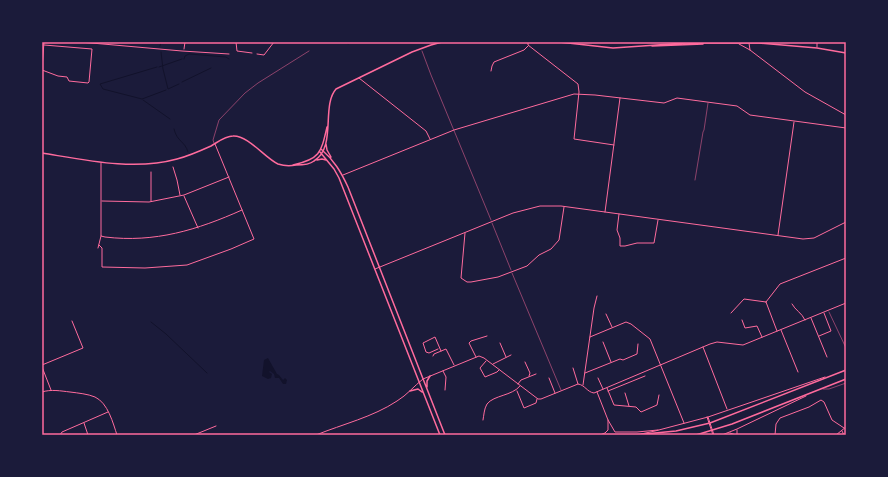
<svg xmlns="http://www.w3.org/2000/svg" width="888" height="477" viewBox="0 0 888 477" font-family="Ubuntu,sans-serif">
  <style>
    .water { fill: #12122b }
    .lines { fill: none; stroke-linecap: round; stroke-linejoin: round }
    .stream { stroke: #12122b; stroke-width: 1 }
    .service { stroke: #ff6b9d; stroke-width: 0.5 }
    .pedestrian { stroke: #ff6b9d; stroke-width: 0.5 }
    .minor { stroke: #ff6b9d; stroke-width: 1 }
    .tertiary { stroke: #ff6b9d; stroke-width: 1 }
    .secondary { stroke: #ff6b9d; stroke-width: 1.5 }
    .primary { stroke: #ff6b9d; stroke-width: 1.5 }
    .neatline { fill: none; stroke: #ff6b9d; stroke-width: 1.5 }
  </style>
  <rect width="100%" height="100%" fill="#1b1b3a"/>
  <!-- water -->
  <path class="water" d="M268,358L277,374L279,375L283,380L285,378L287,380L286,384H283L279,378H275L274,374L270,371L269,372L272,374L271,378L268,379L262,376L264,360Z"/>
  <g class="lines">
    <!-- stream -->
    <path class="stream" d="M340,42V43
      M347,42L348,44
      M351,42L354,43
      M345,43V42
      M160,46L161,42
      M161,52L163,69L168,89L179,84
      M184,59L185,56L189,54L226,57L229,59
      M157,67L100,84L103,89L142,99L166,90
      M159,67L182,59
      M182,82L211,68
      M143,100L170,119
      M174,129C177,142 185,141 188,152
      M151,322L166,334L207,373"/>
    <!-- service -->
    <path class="service" d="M214,143L213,140L219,120L245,93L258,83L309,51
      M823,389H829L846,383"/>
    <!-- pedestrian -->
    <path class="pedestrian" d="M422,51L431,75L491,220
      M695,180L703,132L704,130L708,103
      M492,223L511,270
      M512,273L561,390
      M829,312L846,348"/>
    <!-- minor -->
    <path class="minor" d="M80,42L182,51L229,54
      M236,42L237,51L252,53
      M528,42V45L578,84L579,92L574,139L614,145
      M817,47V42
      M184,49L185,42
      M257,54L264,55L274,42
      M42,68L44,42
      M42,70L58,76L67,77L69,81L88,83L89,82L92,49L44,45
      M491,71L492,66L494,62L524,50L528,46
      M359,78L426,131L430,139
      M101,163V236L105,237C155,243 197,230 242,210
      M173,167L177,180L180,195
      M343,175L454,130L574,94L595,95L664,103L677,98L737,106L750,115L846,128
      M184,196L198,228
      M102,201L149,202L184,195L229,177
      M151,201V172
      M605,212L620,98
      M619,214L617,230L620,238V246H625L637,243H654L658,220
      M465,233L461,278L467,282H471L498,277L527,266L539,255L551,249L559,240L564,207
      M778,235L794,122
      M99,245L102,248V267L145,268L187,265L231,249L254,239L215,144
      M98,248L101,236
      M766,302L780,284L846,258
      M766,302L777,331
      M792,304C795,310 802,313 805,320
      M731,313L744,299L766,302
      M606,314L612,327
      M811,318L827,357
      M742,320L745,328L757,326L762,337
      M781,330L798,372
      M819,336L831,331L824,313
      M590,337L626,322L631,324L650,339L684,423
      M603,342L611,362
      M500,343L506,357
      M703,347L727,409
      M438,349L429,353L426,352L423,343L435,337L441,351
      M433,356L434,354L446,349L454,365
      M476,357L469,343L471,341L487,336
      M486,361L480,368L485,377L497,372L499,370
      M525,362L530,373L529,376
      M493,364L511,355
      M42,365L83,348L72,321
      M42,367L51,390
      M573,368L578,384
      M443,371L446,377L445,390
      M585,373L620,359L623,360L637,354L638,344
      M549,378L555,393
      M598,378L603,389
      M518,384L521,380L536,374
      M583,385L594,308L597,296
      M607,388L614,405L636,407L641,412L657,405L659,395
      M517,391L524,408L536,403L537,399
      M608,391L645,376
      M625,393L629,406
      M483,420C484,415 484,409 487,404C494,395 512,396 520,386
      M84,423L88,435
      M842,431L844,435
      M60,435L62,432L108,412
      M194,435L216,426
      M775,435L776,424L780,418L809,407L821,400L824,402L832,420L844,428"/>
    <!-- tertiary -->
    <path class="tertiary" d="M749,43L750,50
      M739,44L750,50L805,92L846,115
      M375,269L513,213L540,206H561L803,239L814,238L846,222
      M42,392C51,389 61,391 70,392C78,393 88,394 95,397C108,403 113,423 117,435
      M597,392L608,420L615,432H637L658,430
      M707,417L713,435
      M708,417L714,435
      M730,433L736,435
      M641,434L655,431L708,417L825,377
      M316,435C343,424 373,417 397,401C407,395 414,386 423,379L479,356L484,358L538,399H541L578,384C585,385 587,392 594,393L710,344L717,342L743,345L846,303
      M600,435L605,433L608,430V420
      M722,435L737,429L806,396
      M737,435V430
      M836,435L846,427"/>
    <!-- secondary -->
    <path class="secondary" d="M559,42L613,48L686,43H759L817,48L846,53
      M652,46L703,44
      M326,144L327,150L331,157
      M321,149C334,160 341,172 348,187L445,435
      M320,152L334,169L339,178L440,435
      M42,153C85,160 134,171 177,159C189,156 200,151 211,146C218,142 225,136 233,136C248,135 265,158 278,164C284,166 291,166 296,165C302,165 309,165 314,161C337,147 321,106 336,89L412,52L431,45L442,42
      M317,160L322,159L326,160
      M293,165C320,159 321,153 327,127
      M427,387V381L430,376
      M410,391L418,389L422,392"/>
    <!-- primary -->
    <path class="primary" d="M634,435L676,431L710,423L846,370
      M696,435L732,424L846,379"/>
  </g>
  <!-- border -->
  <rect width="888" height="477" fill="none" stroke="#1b1b3a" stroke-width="86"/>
  <rect x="43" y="43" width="802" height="391" class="neatline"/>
</svg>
